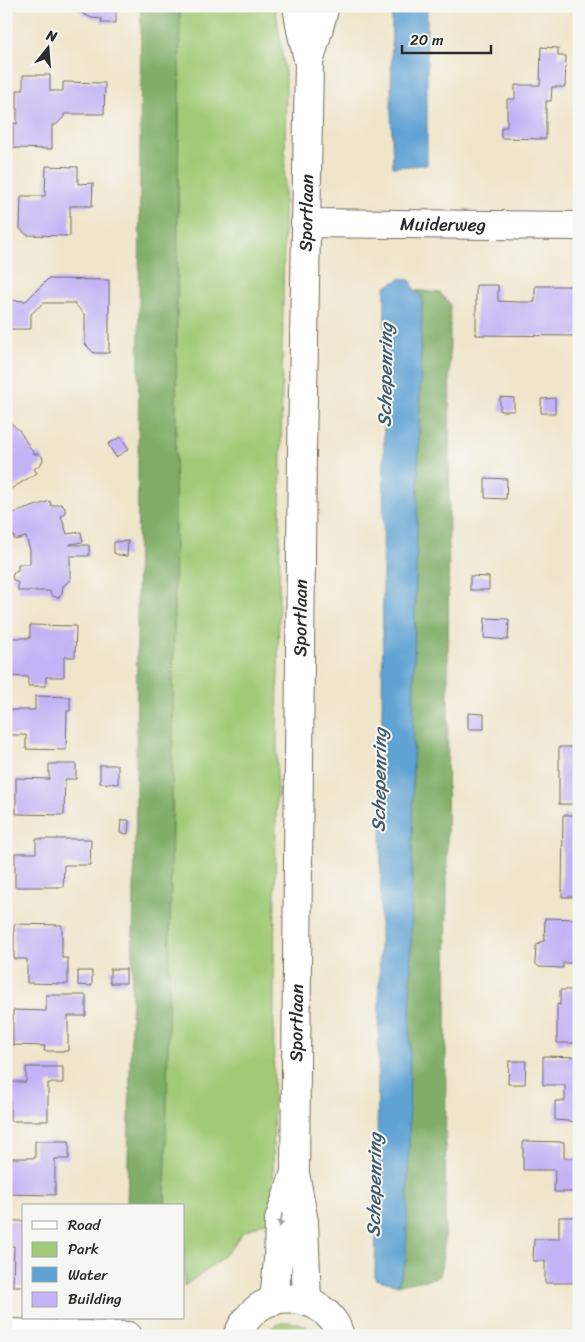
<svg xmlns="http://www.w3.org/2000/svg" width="585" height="1342" viewBox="0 0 585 1342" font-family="Sriracha,sans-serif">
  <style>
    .green { fill: #a1ca76; stroke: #667a50 }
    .forest { fill: #80ae67; stroke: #566c49 }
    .water { fill: #5fa2d4; stroke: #456680 }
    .building { fill: #c3b2f5 }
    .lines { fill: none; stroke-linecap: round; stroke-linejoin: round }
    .minor-casing { stroke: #706c63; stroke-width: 30 }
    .tertiary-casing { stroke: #706c63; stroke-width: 30 }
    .minor { stroke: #fff; stroke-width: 28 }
    .tertiary { stroke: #fff; stroke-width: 28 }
    .oneway { fill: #a0a0a0 }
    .labels { text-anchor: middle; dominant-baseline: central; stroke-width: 4; stroke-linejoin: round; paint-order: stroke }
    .street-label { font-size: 18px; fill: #2b2b2b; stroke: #f6f6f2 }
    .water-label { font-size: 19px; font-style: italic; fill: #405b6f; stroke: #f6f6f2 }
  </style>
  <rect width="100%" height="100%" fill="#f6f6f2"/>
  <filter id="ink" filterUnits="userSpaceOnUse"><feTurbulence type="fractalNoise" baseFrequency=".02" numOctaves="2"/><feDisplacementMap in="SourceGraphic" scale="10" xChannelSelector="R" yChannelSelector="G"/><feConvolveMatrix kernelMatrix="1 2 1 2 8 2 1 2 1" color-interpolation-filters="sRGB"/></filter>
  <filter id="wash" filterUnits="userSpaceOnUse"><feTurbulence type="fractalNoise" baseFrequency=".0096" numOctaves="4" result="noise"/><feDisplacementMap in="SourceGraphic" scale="20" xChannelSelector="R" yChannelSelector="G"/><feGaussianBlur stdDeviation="1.12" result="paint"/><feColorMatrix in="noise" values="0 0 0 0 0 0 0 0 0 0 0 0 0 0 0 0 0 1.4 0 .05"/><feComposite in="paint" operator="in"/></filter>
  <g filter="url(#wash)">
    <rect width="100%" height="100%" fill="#efe5ca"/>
    <!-- green -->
    <path class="green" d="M180,6H275L286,80L274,973L273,1218L242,1233L230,1250L208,1269L184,1286V1206H165L172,816Z
      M286,1322C299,1322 308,1325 316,1336H264C270,1328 276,1324 286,1322Z"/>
    <!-- forest -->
    <path class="forest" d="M141,6H180L172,816L165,1206H127L136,801Z
      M414,290L440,293L450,304L445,1237L440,1276L430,1279L398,1285L406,1260L414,666L422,296Z"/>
    <!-- water -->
    <path class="water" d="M392,6H427V165L393,167L391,113Z
      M402,278L411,281L414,290L422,296L414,666L409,1146L406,1260L398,1285L375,1279L381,864L385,287Z"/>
    <g id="blocks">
      <!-- building -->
      <path class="building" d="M75,6H116V23H101L102,19L92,18L83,14Z
        M541,47L558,48V56H566L565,87H552L551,101H546V139L501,138V127H507V99H515V85H540Z
        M23,75H50V91H63V82L105,83L104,114H64V117L56,125H52V149L13,148V123L17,124V90H23Z
        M46,166L78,167V184L93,183L92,206H70V236L27,235L20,229L21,196H45Z
        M48,279L109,280V353H94L85,344V315L74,303H43L31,314V329H8V300L26,301Z
        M476,285H498V301L517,302H535V286H578L579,336L476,335Z
        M500,397L514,398V411H500Z
        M555,398V413H541V399Z
        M6,419L19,430L34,454H39L42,456L43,460L41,464L34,469L37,473L6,492Z
        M121,437L129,449L116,457L108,444Z
        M485,478L507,479L506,499L485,498Z
        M50,501L51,506L61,504L65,508V514L61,516L67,534L81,532L83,542L70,544V545H89V556H70V580L63,586L62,594L58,598L51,595L50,591H18V583L14,581L12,577L14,572L18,570V564H30V550L26,537L15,540L13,535L8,534L6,532V525L9,523L7,515Z
        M128,541L127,556L119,555L114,553V542Z
        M470,576L489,577V590H470Z
        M485,618L509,619L508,640L484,638Z
        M30,625L76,626L75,657H64V677H46V686H28V677L8,676L9,638H30Z
        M35,696L70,697V711H67L66,750L26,749V735H8V710H35Z
        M573,696L579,697V897H562L563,815H575V804H559V747H576V737L572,736Z
        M468,713L484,714V729H468Z
        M49,764H76V779H65L64,815L16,814V778L49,779Z
        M100,765H118V784L100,783Z
        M121,820H129L128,834L120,833Z
        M36,839H91L90,865H64L63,887H15V853H36Z
        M545,918L579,919V963H563V968L539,967L535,963L536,946L540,942L544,941Z
        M14,924L62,925V958H68V984L27,983V959H14Z
        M110,969H126V983H110Z
        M78,971H92V986L78,985Z
        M560,990H579V1043H557V1004L560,1005Z
        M46,995H86V1016H68V1051H44L45,1046L13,1045V1010L46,1011Z
        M543,1056L579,1057V1122L555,1120V1101H565V1085H543Z
        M509,1061H526L525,1084H508Z
        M26,1067H63V1083H48V1121H10V1082H26Z
        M35,1141H69V1159H55V1195L6,1194V1158H35Z
        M523,1141L564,1142V1158H579V1192H554L555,1170H523Z
        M559,1217H579V1283H545V1261H533L534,1239H559Z
        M6,1221H24V1286H13L14,1246H6Z"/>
    </g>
  </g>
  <g filter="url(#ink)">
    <use href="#blocks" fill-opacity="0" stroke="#706c63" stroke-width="1"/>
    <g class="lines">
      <defs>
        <g id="minor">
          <path id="s1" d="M305,223L579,226"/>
        </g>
        <g id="tertiary">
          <path d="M297,6L301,30L308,59"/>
          <path d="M274,1301L278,1260L279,1220L294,1175"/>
          <path id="s2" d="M307,1301L304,1222L295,1173L302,452L309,63L325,6"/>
          <path d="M6,1333L128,1336"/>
          <path d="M237,1336C242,1325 248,1315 258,1308C281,1291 318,1298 334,1322C337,1326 338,1331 340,1336"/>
        </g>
      </defs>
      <!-- minor casing -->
      <use href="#minor" class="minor-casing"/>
      <!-- tertiary casing -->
      <use href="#tertiary" class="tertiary-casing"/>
      <!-- minor -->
      <use href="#minor" class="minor"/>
      <!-- tertiary -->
      <use href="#tertiary" class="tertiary"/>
    </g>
    <!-- one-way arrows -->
    <defs><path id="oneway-solid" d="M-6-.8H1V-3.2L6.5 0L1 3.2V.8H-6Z" transform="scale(1.25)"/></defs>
    <use class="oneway" href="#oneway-solid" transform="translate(281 1220) rotate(100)"/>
  </g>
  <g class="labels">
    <!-- street labels -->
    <g class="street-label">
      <text stroke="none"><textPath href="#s2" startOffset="1089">Sportlaan</textPath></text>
      <text stroke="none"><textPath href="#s1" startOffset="138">Muiderweg</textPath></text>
      <text stroke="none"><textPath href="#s2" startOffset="684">Sportlaan</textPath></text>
      <text stroke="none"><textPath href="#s2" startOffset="279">Sportlaan</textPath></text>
    </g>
    <!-- water labels -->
    <g class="water-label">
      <text transform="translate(385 375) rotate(-89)">Schepenring</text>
      <text transform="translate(379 780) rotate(-89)">Schepenring</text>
      <text transform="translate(374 1185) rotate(-89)">Schepenring</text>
    </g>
  </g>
  <!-- margin -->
  <rect width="585" height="1342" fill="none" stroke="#f6f6f2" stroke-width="25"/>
  <!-- legend -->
  <rect x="22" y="1204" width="162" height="115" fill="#f6f6f2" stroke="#a5a5a2"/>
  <rect x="32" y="1221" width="25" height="8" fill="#ffffff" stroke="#a5a5a2"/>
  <text x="68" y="1230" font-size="15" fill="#2b2b2b">Road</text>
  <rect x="32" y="1242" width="25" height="15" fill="#a1ca76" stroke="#a5a5a2"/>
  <text x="68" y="1254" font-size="15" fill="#2b2b2b">Park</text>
  <rect x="32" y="1267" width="25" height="15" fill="#5fa2d4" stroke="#a5a5a2"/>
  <text x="68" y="1280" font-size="15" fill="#2b2b2b">Water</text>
  <rect x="32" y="1292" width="25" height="15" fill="#c3b2f5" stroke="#a5a5a2"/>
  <text x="68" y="1304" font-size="15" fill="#2b2b2b">Building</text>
  <!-- north arrow -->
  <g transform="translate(48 48) rotate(17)" stroke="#f6f6f2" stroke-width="4" paint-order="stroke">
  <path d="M0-4L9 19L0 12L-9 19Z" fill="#2b2b2b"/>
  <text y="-8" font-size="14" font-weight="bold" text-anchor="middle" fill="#2b2b2b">N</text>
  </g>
  <!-- scale -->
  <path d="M402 45v8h89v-8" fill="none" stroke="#2b2b2b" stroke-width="2.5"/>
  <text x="410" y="45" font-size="15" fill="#2b2b2b" stroke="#f6f6f2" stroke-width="4" paint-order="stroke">20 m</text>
</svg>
